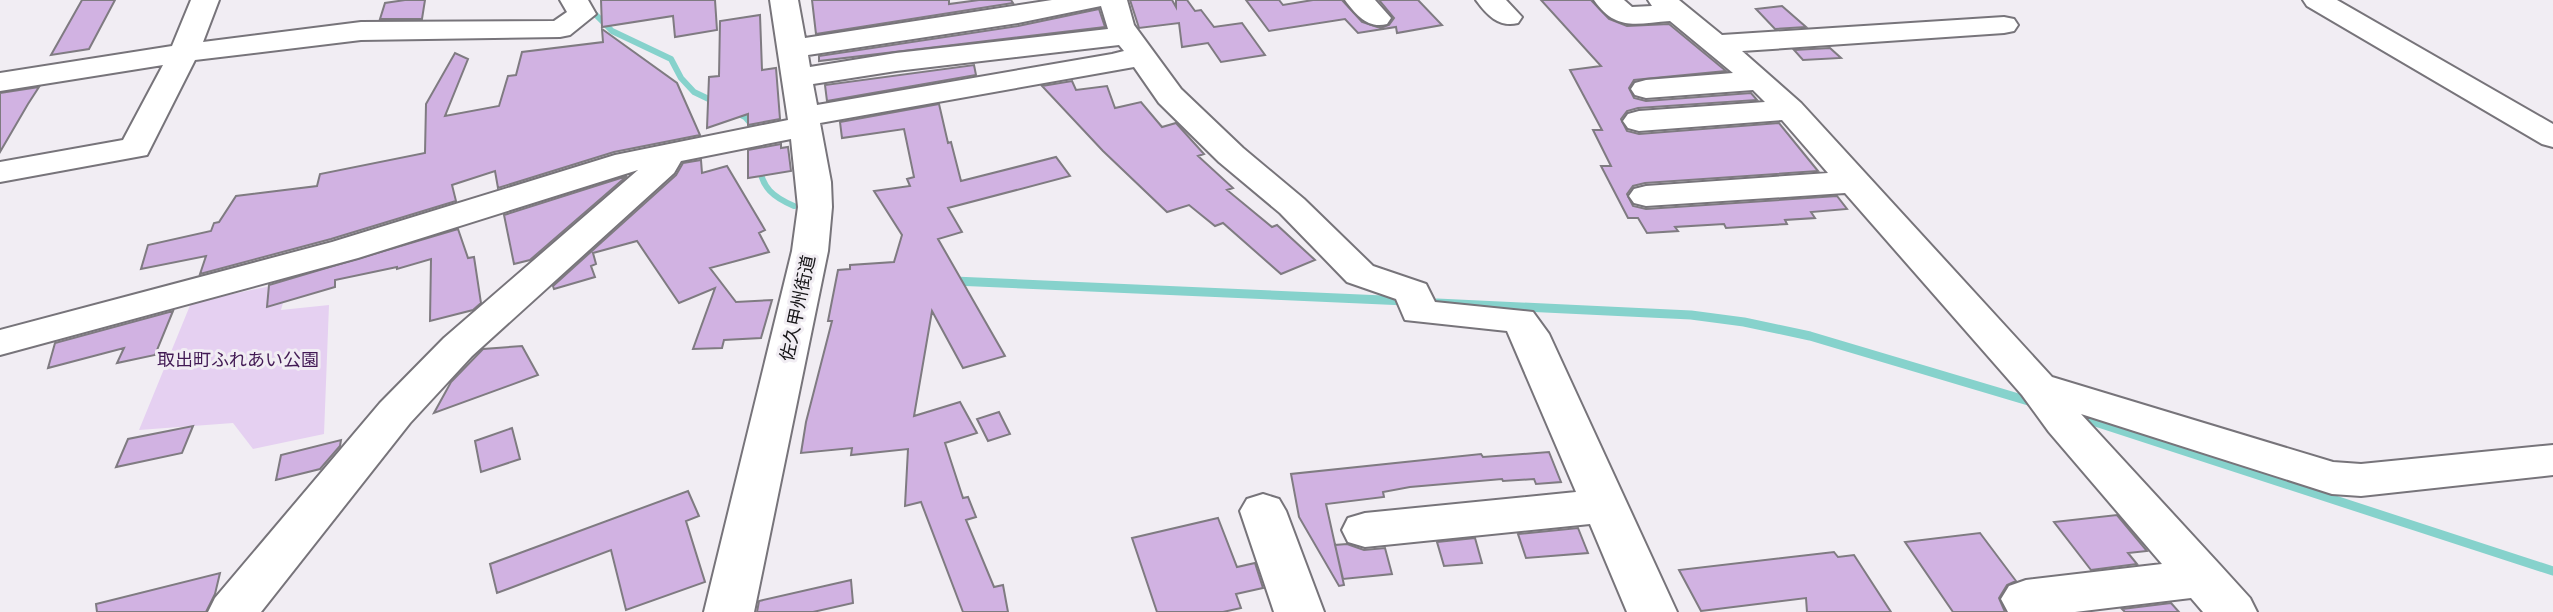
<svg xmlns="http://www.w3.org/2000/svg" width="2553" height="612" viewBox="0 0 2553 612" font-family="'Noto Sans','Noto Sans JP',sans-serif">
  <style>
    .green { fill: #e5d0f1 }
    .lines { fill: none; stroke-linecap: round; stroke-linejoin: round }
    .stream-far1 { stroke: #86d2cc; stroke-width: 6 }
    .stream { stroke: #86d2cc; stroke-width: 9 }
    .building { fill: #d1b2e2; stroke: #7f7b81; stroke-width: 2 }
    .minor-casing { stroke: #77747a; stroke-width: 4 }
    .minor { fill: #fff; fill-rule: evenodd }
    .labels { text-anchor: middle; dominant-baseline: central; stroke-width: 6; stroke-linejoin: round; paint-order: stroke }
    .street-label { font-size: 18px; fill: #161517; stroke: #f1edf3 }
    .park-label { font-size: 18px; fill: #421a54; stroke: #f1edf3 }
  </style>
  <rect width="100%" height="100%" fill="#f1edf3"/>
  <!-- green -->
  <path class="green" d="M289,282L281,310L329,305L324,434L253,449L233,423L139,430L191,303Z"/>
  <g class="lines">
    <!-- stream-far1 -->
    <path class="stream-far1" d="M581,0L612,31L671,59L681,78L694,92L717,103
      M735,112L745,117L761,135
      M759,165C762,188 773,197 794,206"/>
    <!-- stream -->
    <path class="stream" d="M954,281L1406,301
      M1437,303L1691,315L1744,322L1810,336L2035,403
      M2077,416L2553,571"/>
  </g>
  <!-- building -->
  <path class="building" d="M82,0H115L89,49L51,55Z
    M405,0H425L422,19H380L385,3Z
    M601,0H715L717,30L675,37L673,16L602,27Z
    M812,0H949V4L979,0H1011L1013,3L816,34Z
    M1130,0H1172L1176,7V0H1187L1195,11L1201,10L1214,27L1242,23L1265,55L1221,62L1208,43L1182,47L1179,23L1139,28Z
    M1246,0H1279L1283,5L1313,0H1342L1362,22L1380,28L1389,25L1394,18L1379,0H1418L1442,25L1397,33L1396,27L1358,33L1345,19L1269,31Z
    M1541,0H1591L1609,19L1627,26L1669,24L1726,71L1634,80L1629,88L1634,98L1646,101L1751,93L1757,100L1638,108L1627,111L1621,119L1627,131L1639,134L1779,123L1818,171L1645,183L1633,186L1627,194L1633,206L1646,209L1837,196L1847,209L1811,212L1815,218L1785,220L1787,224L1726,228L1724,224L1675,227L1678,231L1647,233L1638,218H1628L1601,166H1611L1593,130H1602L1570,70L1601,66Z
    M1782,6L1806,27L1775,29L1756,9Z
    M1099,9L1105,27L819,61V56L1018,26Z
    M760,15L762,70L776,68L780,119L748,125V114L707,128L709,77L719,76L720,21Z
    M602,29L677,83L700,135L614,152L498,188L495,171L452,185L456,201L331,239L200,274L206,256L141,269L148,245L211,231L214,223L219,222L236,196L317,186L320,174L425,153L426,104L455,53L468,59L445,116L499,106L508,76L516,75L522,52L603,42Z
    M1830,48L1841,58L1803,60L1794,50Z
    M974,65L976,75L827,101L825,85Z
    M1072,81L1076,90L1107,86L1115,108L1141,102L1162,127L1176,123L1204,154L1198,156L1233,188L1227,190L1272,227L1277,225L1315,260L1281,274L1223,223L1215,226L1189,205L1167,212L1103,151L1042,86Z
    M39,87L28,104L0,152V93Z
    M939,104L948,143L951,142L961,181L1056,157L1070,176L948,208L962,232L938,239L1005,356L963,368L932,311L914,416L960,402L977,433L945,443L963,498L968,497L976,517L966,520L994,587L1003,585L1008,612H963L921,502L905,506L908,449L851,455L852,448L801,453L806,422L832,321H828L838,270L850,269V265L894,262L902,235L874,191L910,186L907,179L914,177L904,129L842,138L840,122Z
    M781,144V148L788,147L791,171L748,178V150Z
    M701,160L702,173L727,166L765,230L759,233L769,252L710,268L736,302L772,300L761,338L724,340L722,348L693,349L715,288L679,303L637,241L593,253L596,264L591,266L595,277L554,289L553,286L676,175L683,163Z
    M627,176L530,260L514,264L504,215Z
    M458,229L468,258L474,257L481,303L473,310L430,321L431,259L397,269V267L335,280V287L267,307L269,285Z
    M173,311L155,355L117,363L124,348L48,368L55,343Z
    M522,346L538,375L434,413L451,382L483,349Z
    M999,412L1010,434L988,441L977,419Z
    M193,426L182,453L116,467L128,439Z
    M512,428L520,459L481,472L475,441Z
    M341,440L340,446L320,469L276,480L281,455Z
    M1549,452L1561,482L1536,484L1534,479L1503,481L1502,479L1410,487L1383,492L1384,497L1326,504L1344,585L1339,586L1299,517L1291,474L1481,454L1483,457Z
    M688,491L699,516L686,521L705,582L626,610L611,550L497,593L490,564Z
    M2117,515L2147,551L2128,553L2137,564L2091,570L2054,522Z
    M1218,518L1237,567L1255,563L1263,588L1236,594L1241,608L1223,612H1157L1132,538Z
    M1578,528L1588,553L1526,558L1518,534Z
    M1980,533L2016,581L2007,585L1999,598L2005,612H1953L1905,542Z
    M1475,538L1482,563L1444,566L1437,542Z
    M1347,544L1364,550L1385,548L1392,574L1343,579L1335,545Z
    M1834,552L1838,557L1854,555L1891,612H1807L1806,598L1701,611L1679,570Z
    M220,573L215,594L206,612H97L96,604Z
    M851,580L853,603L813,612H757L759,601Z
    M2171,603L2179,612H2125L2122,609Z"/>
  <g class="lines">
    <defs>
      <path id="minor" d="M191,0H219L203,42L361,22L554,21L567,12L560,0H588L596,14L570,35L560,37L361,40L195,60L147,155L0,182V162L123,140L163,65L0,91V73L172,46Z
        M770,0H798L805,38L1052,0H1127L1134,25L1181,89L1243,148L1304,199L1373,266L1426,284L1435,302L1533,312L1549,334L1677,612H1627L1590,524L1365,547L1348,542L1342,530L1348,518L1365,513L1576,492L1507,331L1405,320L1396,299L1347,282L1280,213L1219,162L1159,103L1134,67L820,123L831,182L832,207L828,251L754,612H704L792,251L798,207L791,139L681,161L674,173L472,356L410,423L261,612H208L215,598L380,403L444,338L638,170L358,258L0,355V330L332,242L615,155L788,120ZM1101,6L1108,29L896,53L810,67L808,55L1018,23ZM1119,45L1124,51L1112,54L817,105L813,84L896,71Z
        M1345,0H1375L1391,18L1387,24C1368,29 1356,15 1345,0Z
        M1476,0H1506L1522,17L1518,23C1499,28 1487,15 1476,0Z
        M1594,0H1624L1632,7L1652,6L1648,0H1679L1722,35L2004,17L2014,19L2018,25L2014,31L2004,33L1742,51L1801,103L2052,377L2333,462L2361,464L2553,445V475L2361,496L2332,494L2081,414L2220,565L2250,598L2257,612H2203L2191,598L2075,612H2008L2001,599L2009,586L2026,580L2162,564L2049,432L2022,395L1845,193L1646,206L1634,203L1629,196L1634,189L1646,186L1828,173L1782,120L1639,131L1628,128L1623,121L1628,114L1639,111L1765,102L1753,90L1646,98L1635,95L1631,89L1635,83L1646,80L1733,73L1670,21C1637,23 1616,32 1594,0Z
        M2303,0H2337L2553,124V147L2542,144L2307,6Z
        M1263,494L1279,499L1286,511L1324,612H1274L1240,511L1247,499Z"/>
    </defs>
    <!-- minor casing -->
    <use href="#minor" class="minor-casing"/>
    <!-- minor -->
    <use href="#minor" class="minor"/>
  </g>
  <g class="labels">
    <!-- street labels -->
    <g class="street-label">
      <text transform="translate(797 308) rotate(-78)">佐久甲州街道</text>
    </g>
    <!-- park labels -->
    <g class="park-label">
      <text x="238" y="359">取出町ふれあい公園</text>
    </g>
  </g>
</svg>
